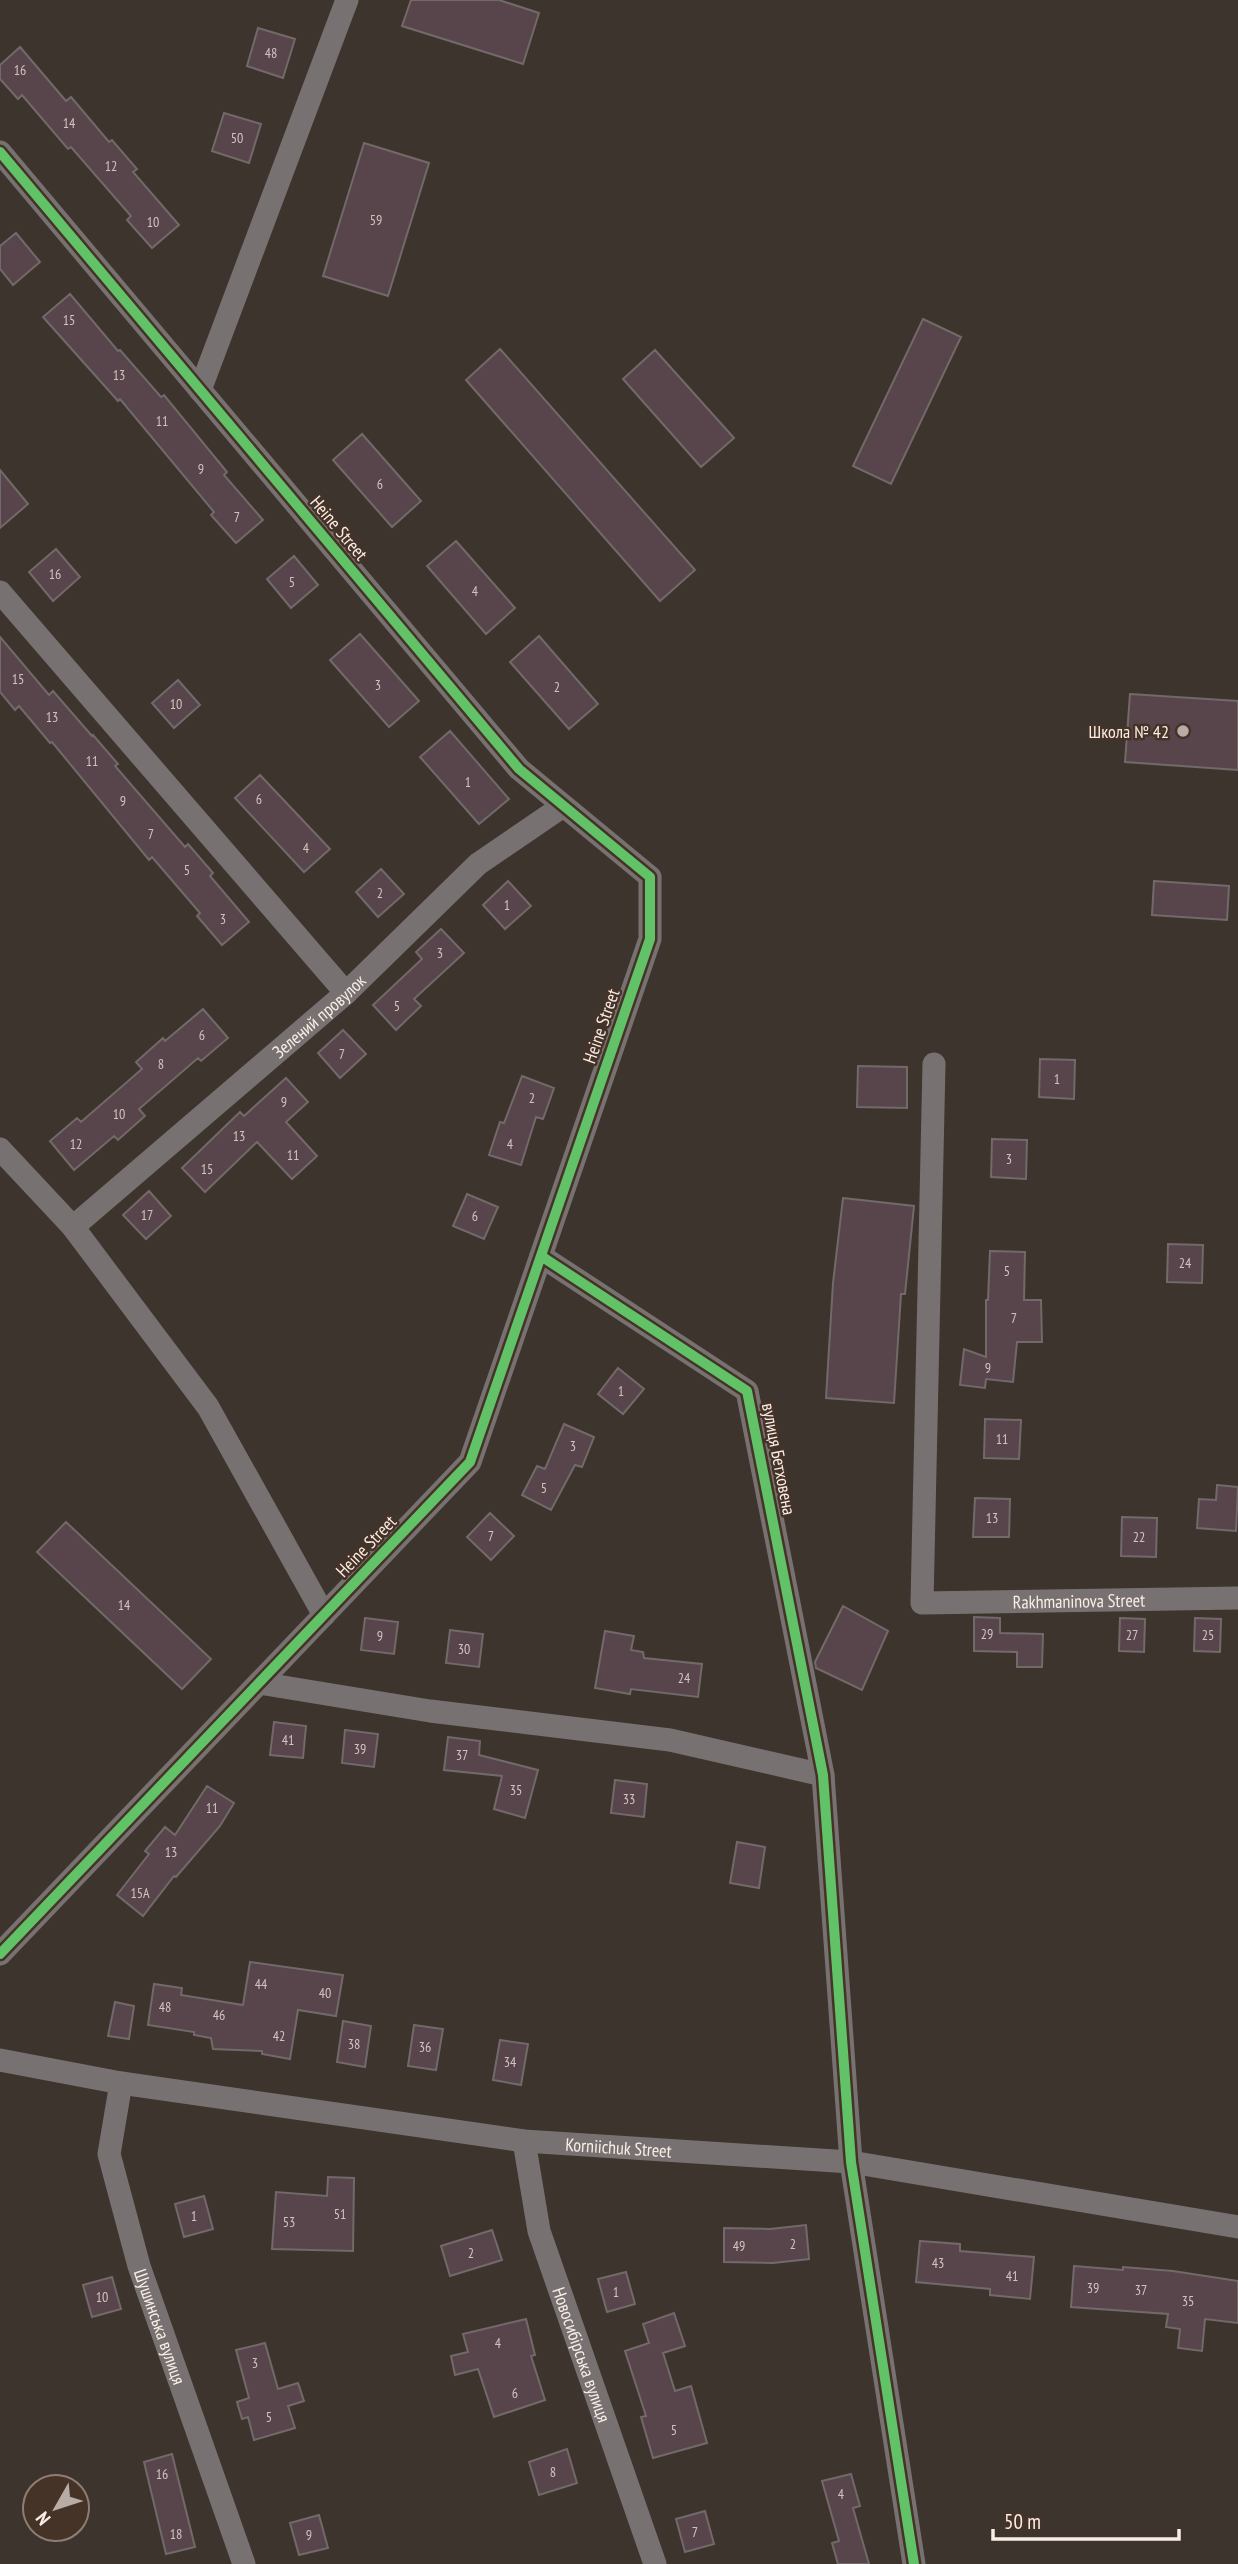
<svg xmlns="http://www.w3.org/2000/svg" width="1238" height="2564" viewBox="0 0 1238 2564" font-family="'PT Sans Narrow',sans-serif">
  <style>
    .building { fill: #58454c; stroke: #726969; stroke-width: 2 }
    .lines { fill: none; stroke-linecap: round; stroke-linejoin: round }
    .minor { stroke: #777271; stroke-width: 23 }
    .cycleway-casing { stroke: #453327; stroke-width: 15 }
    .cycleway { stroke: #61c268; stroke-width: 10 }
    .poi-dot { fill: #b8aca6; stroke: #453327; stroke-width: 2.5 }
    .labels { text-anchor: middle; dominant-baseline: central; stroke-width: 5; stroke-linejoin: round; paint-order: stroke }
    .number-label { font-size: 14px; fill: #d2c3c0 }
    .street-label { font-size: 18px; fill: #faede6; stroke: #453327 }
    .poi-label { font-size: 18px; fill: #faede6; stroke: #453327; text-anchor: end }
  </style>
  <rect width="100%" height="100%" fill="#3e342e"/>
  <!-- building -->
  <path class="building" d="M411,0H499L539,13L523,64L402,26Z
    M258,28L295,39L283,78L247,66Z
    M20,47L66,101L71,97L109,142L112,140L137,169L133,172L179,225L152,248L127,220L131,216L71,147L68,149L22,95L18,99L0,79V65Z
    M224,113L261,124L249,163L212,151Z
    M364,143L429,163L388,296L323,276Z
    M16,233L40,262L13,285L0,269V246Z
    M70,294L118,351L120,350L161,397L164,395L227,472L224,475L263,520L236,543L211,515L214,512L120,399L118,401L43,317Z
    M923,319L961,337L891,484L853,466Z
    M500,349L695,570L660,601L466,380Z
    M655,350L734,438L701,467L623,379Z
    M362,434L421,501L392,527L333,460Z
    M0,470L28,504L0,528Z
    M456,541L515,608L486,634L427,566Z
    M56,549L80,577L53,601L29,572Z
    M294,556L318,585L291,608L267,579Z
    M360,634L419,701L389,727L330,660Z
    M539,636L598,704L569,729L510,662Z
    M0,637L49,695L53,691L92,736L93,735L118,764L115,766L185,847L188,844L213,873L210,876L249,922L222,945L197,916L200,913L152,857L149,860L52,742L50,743L19,706L15,710L0,692Z
    M178,680L200,705L174,728L152,703Z
    M1130,694L1238,701V770L1125,762Z
    M450,731L509,799L479,824L420,757Z
    M260,775L330,849L304,872L235,798Z
    M381,869L404,894L378,917L356,892Z
    M508,881L531,906L505,929L483,905Z
    M1154,881L1229,886L1227,920L1152,915Z
    M441,929L464,953L414,999L421,1006L396,1030L373,1005L422,959L416,952Z
    M203,1009L228,1038L201,1061L198,1058L139,1109L145,1116L118,1140L114,1136L74,1170L50,1141L77,1118L81,1122L142,1069L136,1062L163,1038L165,1041Z
    M343,1030L366,1054L340,1078L318,1053Z
    M1040,1059L1075,1060L1074,1099L1039,1097Z
    M858,1066L907,1067V1108L857,1107Z
    M522,1076L554,1088L543,1119L536,1117L521,1165L489,1155L500,1122L504,1123Z
    M286,1078L308,1102L286,1122L317,1156L292,1179L257,1142L205,1192L182,1168L240,1112L244,1116Z
    M992,1139L1027,1140L1026,1179L991,1177Z
    M149,1191L171,1216L146,1239L123,1215Z
    M467,1194L498,1207L484,1239L453,1226Z
    M843,1198L914,1206L905,1294H901L894,1403L826,1398L833,1283Z
    M1168,1244L1203,1245L1202,1283L1167,1282Z
    M990,1251L1025,1252L1024,1300H1041L1042,1342H1017L1013,1382L986,1379L985,1388L960,1385L964,1349L986,1357V1300H988Z
    M618,1368L644,1389L623,1414L598,1394Z
    M985,1419L1021,1420L1019,1459L984,1458Z
    M564,1424L594,1437L582,1467L575,1465L551,1510L522,1495L537,1466L545,1469Z
    M1217,1485L1238,1487L1236,1531L1197,1528L1199,1499L1216,1500Z
    M975,1498L1010,1499L1009,1537H973Z
    M490,1513L514,1536L491,1560L467,1537Z
    M1122,1517L1157,1518L1156,1557L1121,1556Z
    M66,1522L211,1659L182,1689L37,1552Z
    M843,1606L888,1631L862,1690L816,1668L815,1662Z
    M974,1617L1000,1618V1633L1043,1634L1042,1667H1017V1652L974,1651Z
    M365,1618L398,1622L394,1654L361,1650Z
    M1120,1618L1145,1619L1144,1652L1119,1651Z
    M1195,1618L1221,1619L1220,1652L1194,1651Z
    M450,1630L483,1634L479,1667L446,1663Z
    M605,1631L634,1636L631,1650L643,1652L644,1658L702,1664L698,1697L631,1689L630,1694L595,1688Z
    M274,1722L306,1726L303,1758L270,1755Z
    M345,1730L378,1734L374,1767L342,1763Z
    M448,1737L480,1741L479,1755L538,1770L525,1818L494,1809L502,1776L444,1770Z
    M615,1780L647,1784L644,1817L611,1813Z
    M207,1786L234,1803L220,1826L176,1877L174,1876L143,1916L117,1895L149,1854L145,1851L165,1827L175,1835Z
    M737,1842L765,1847L759,1888L730,1883Z
    M250,1962L343,1975L336,2016L298,2010L290,2059L262,2054V2051L213,2049L211,2038L194,2035V2032L148,2025L154,1984L182,1988L181,1995L243,2005Z
    M115,2002L134,2006L129,2039L108,2036Z
    M343,2021L371,2026L365,2067L337,2062Z
    M414,2025L443,2029L436,2070L408,2066Z
    M500,2040L528,2044L521,2085L493,2080Z
    M328,2177L354,2178L353,2251L272,2249L276,2192L327,2196Z
    M204,2196L213,2229L184,2237L175,2204Z
    M806,2225L809,2259L773,2263L724,2262V2228L770,2229Z
    M492,2230L502,2260L450,2276L441,2246Z
    M920,2241L960,2244V2251L1034,2257L1030,2299L990,2295V2289L916,2282Z
    M1074,2266L1123,2270V2267L1173,2271L1238,2281V2323L1205,2319L1202,2351L1178,2348L1180,2329L1166,2327L1168,2314L1071,2307Z
    M626,2272L635,2304L607,2312L598,2279Z
    M112,2277L121,2309L92,2317L83,2285Z
    M674,2313L685,2346L663,2353L675,2391L691,2386L707,2443L653,2458L641,2417L646,2416L625,2351L649,2343L643,2324Z
    M526,2319L535,2355L531,2356L545,2400L494,2417L478,2369L455,2375L451,2356L468,2352L463,2334Z
    M265,2343L278,2389L298,2383L304,2401L288,2406L295,2428L254,2440L248,2417L242,2419L237,2402L249,2398L236,2350Z
    M567,2449L577,2483L539,2495L529,2462Z
    M172,2454L195,2547L166,2554L144,2462Z
    M851,2474L860,2506L853,2508L869,2564H838L832,2543L839,2541L822,2481Z
    M705,2511L714,2544L685,2552L676,2519Z
    M319,2515L328,2548L299,2555L290,2523Z"/>
  <g class="lines">
    <!-- minor -->
    <g class="minor">
      <path d="M0,152L519,769L650,877V939L470,1462L0,1954"/>
      <path d="M200,390L347,0"/>
      <path d="M0,592L346,993"/>
      <path id="s1" d="M934,1064L922,1603L1238,1598"/>
      <path d="M0,1149L73,1227L208,1407L324,1615"/>
      <path id="s2" d="M73,1227L346,993L478,864L563,806"/>
      <path d="M541,1256L747,1391L823,1775L851,2162L914,2564"/>
      <path d="M259,1683L430,1711L670,1740L823,1775"/>
      <path id="s3" d="M0,2060L121,2083L524,2141L851,2162L1238,2227"/>
      <path id="s4" d="M121,2083L109,2154L139,2266L244,2564"/>
      <path id="s5" d="M524,2141L539,2231L655,2564"/>
    </g>
    <defs>
      <path id="cycleway" d="M0,152L519,769L650,877V939L470,1462L0,1954
        M541,1256L747,1391L823,1775L851,2162L914,2564"/>
    </defs>
    <!-- cycleway casing -->
    <use href="#cycleway" class="cycleway-casing"/>
    <!-- cycleway -->
    <use href="#cycleway" class="cycleway"/>
  </g>
  <!-- markers -->
  <circle class="poi-dot" cx="1183" cy="731" r="7"/>
  <g class="labels">
    <!-- number labels -->
    <g class="number-label">
      <text x="271" y="53">48</text>
      <text x="20" y="70">16</text>
      <text x="69" y="123">14</text>
      <text x="237" y="138">50</text>
      <text x="111" y="166">12</text>
      <text x="376" y="220">59</text>
      <text x="153" y="222">10</text>
      <text x="69" y="320">15</text>
      <text x="119" y="375">13</text>
      <text x="162" y="421">11</text>
      <text x="201" y="469">9</text>
      <text x="380" y="484">6</text>
      <text x="237" y="517">7</text>
      <text x="55" y="574">16</text>
      <text x="292" y="582">5</text>
      <text x="475" y="591">4</text>
      <text x="18" y="679">15</text>
      <text x="378" y="685">3</text>
      <text x="557" y="687">2</text>
      <text x="176" y="704">10</text>
      <text x="52" y="717">13</text>
      <text x="92" y="761">11</text>
      <text x="468" y="782">1</text>
      <text x="259" y="799">6</text>
      <text x="123" y="801">9</text>
      <text x="151" y="834">7</text>
      <text x="306" y="848">4</text>
      <text x="187" y="870">5</text>
      <text x="380" y="893">2</text>
      <text x="507" y="905">1</text>
      <text x="223" y="919">3</text>
      <text x="440" y="953">3</text>
      <text x="397" y="1006">5</text>
      <text x="202" y="1035">6</text>
      <text x="342" y="1054">7</text>
      <text x="161" y="1064">8</text>
      <text x="1057" y="1079">1</text>
      <text x="532" y="1098">2</text>
      <text x="284" y="1102">9</text>
      <text x="119" y="1114">10</text>
      <text x="239" y="1136">13</text>
      <text x="76" y="1144">12</text>
      <text x="510" y="1144">4</text>
      <text x="293" y="1155">11</text>
      <text x="1009" y="1159">3</text>
      <text x="207" y="1169">15</text>
      <text x="147" y="1215">17</text>
      <text x="475" y="1216">6</text>
      <text x="1185" y="1263">24</text>
      <text x="1007" y="1271">5</text>
      <text x="1014" y="1318">7</text>
      <text x="988" y="1368">9</text>
      <text x="621" y="1391">1</text>
      <text x="1002" y="1439">11</text>
      <text x="573" y="1446">3</text>
      <text x="544" y="1488">5</text>
      <text x="992" y="1518">13</text>
      <text x="491" y="1536">7</text>
      <text x="1139" y="1537">22</text>
      <text x="124" y="1605">14</text>
      <text x="987" y="1634">29</text>
      <text x="1132" y="1635">27</text>
      <text x="1208" y="1635">25</text>
      <text x="380" y="1636">9</text>
      <text x="464" y="1649">30</text>
      <text x="684" y="1678">24</text>
      <text x="288" y="1740">41</text>
      <text x="360" y="1749">39</text>
      <text x="462" y="1755">37</text>
      <text x="516" y="1790">35</text>
      <text x="629" y="1799">33</text>
      <text x="212" y="1808">11</text>
      <text x="171" y="1852">13</text>
      <text x="140" y="1893">15А</text>
      <text x="261" y="1984">44</text>
      <text x="325" y="1993">40</text>
      <text x="165" y="2007">48</text>
      <text x="219" y="2015">46</text>
      <text x="279" y="2036">42</text>
      <text x="354" y="2044">38</text>
      <text x="425" y="2047">36</text>
      <text x="510" y="2062">34</text>
      <text x="340" y="2214">51</text>
      <text x="194" y="2216">1</text>
      <text x="289" y="2222">53</text>
      <text x="793" y="2244">2</text>
      <text x="739" y="2246">49</text>
      <text x="471" y="2253">2</text>
      <text x="938" y="2263">43</text>
      <text x="1012" y="2276">41</text>
      <text x="1093" y="2288">39</text>
      <text x="1141" y="2290">37</text>
      <text x="616" y="2292">1</text>
      <text x="102" y="2297">10</text>
      <text x="1188" y="2301">35</text>
      <text x="498" y="2343">4</text>
      <text x="255" y="2363">3</text>
      <text x="515" y="2393">6</text>
      <text x="269" y="2417">5</text>
      <text x="674" y="2430">5</text>
      <text x="553" y="2472">8</text>
      <text x="162" y="2474">16</text>
      <text x="841" y="2494">4</text>
      <text x="695" y="2532">7</text>
      <text x="176" y="2534">18</text>
      <text x="309" y="2535">9</text>
    </g>
    <!-- street labels -->
    <g class="street-label">
      <text transform="translate(339 528) rotate(50)">Heine Street</text>
      <text stroke="none"><textPath href="#s2" startOffset="324">Зелений провулок</textPath></text>
      <text transform="translate(601 1026) rotate(-71)">Heine Street</text>
      <text transform="translate(779 1459) rotate(79)">вулиця Бетховена</text>
      <text transform="translate(366 1546) rotate(-46)">Heine Street</text>
      <text stroke="none"><textPath href="#s1" startOffset="696">Rakhmaninova Street</textPath></text>
      <text stroke="none"><textPath href="#s3" startOffset="625">Korniichuk Street</textPath></text>
      <text stroke="none"><textPath href="#s4" startOffset="252">Шушинська вулиця</textPath></text>
      <text stroke="none"><textPath href="#s5" startOffset="222">Новосибірська вулиця</textPath></text>
    </g>
    <!-- poi labels -->
    <g class="poi-label">
      <text x="1169" y="731">Школа № 42</text>
    </g>
  </g>
  <!-- north arrow -->
  <g transform="translate(56 2508) rotate(231)"><circle r="33" fill="#453327" stroke="#8d7d73" stroke-width="2"/>
  <path d="M0-5L12 26L0 18L-12 26Z" fill="#b8aca6"/>
  <text y="-10" font-size="19" font-weight="bold" text-anchor="middle" fill="#faede6">N</text>
  </g>
  <!-- scale -->
  <path d="M993 2529v10h186v-10" fill="none" stroke="#faede6" stroke-width="3.5"/>
  <text x="1004" y="2529" font-size="21" fill="#faede6" stroke="#453327" stroke-width="5" paint-order="stroke">50 m</text>
</svg>
